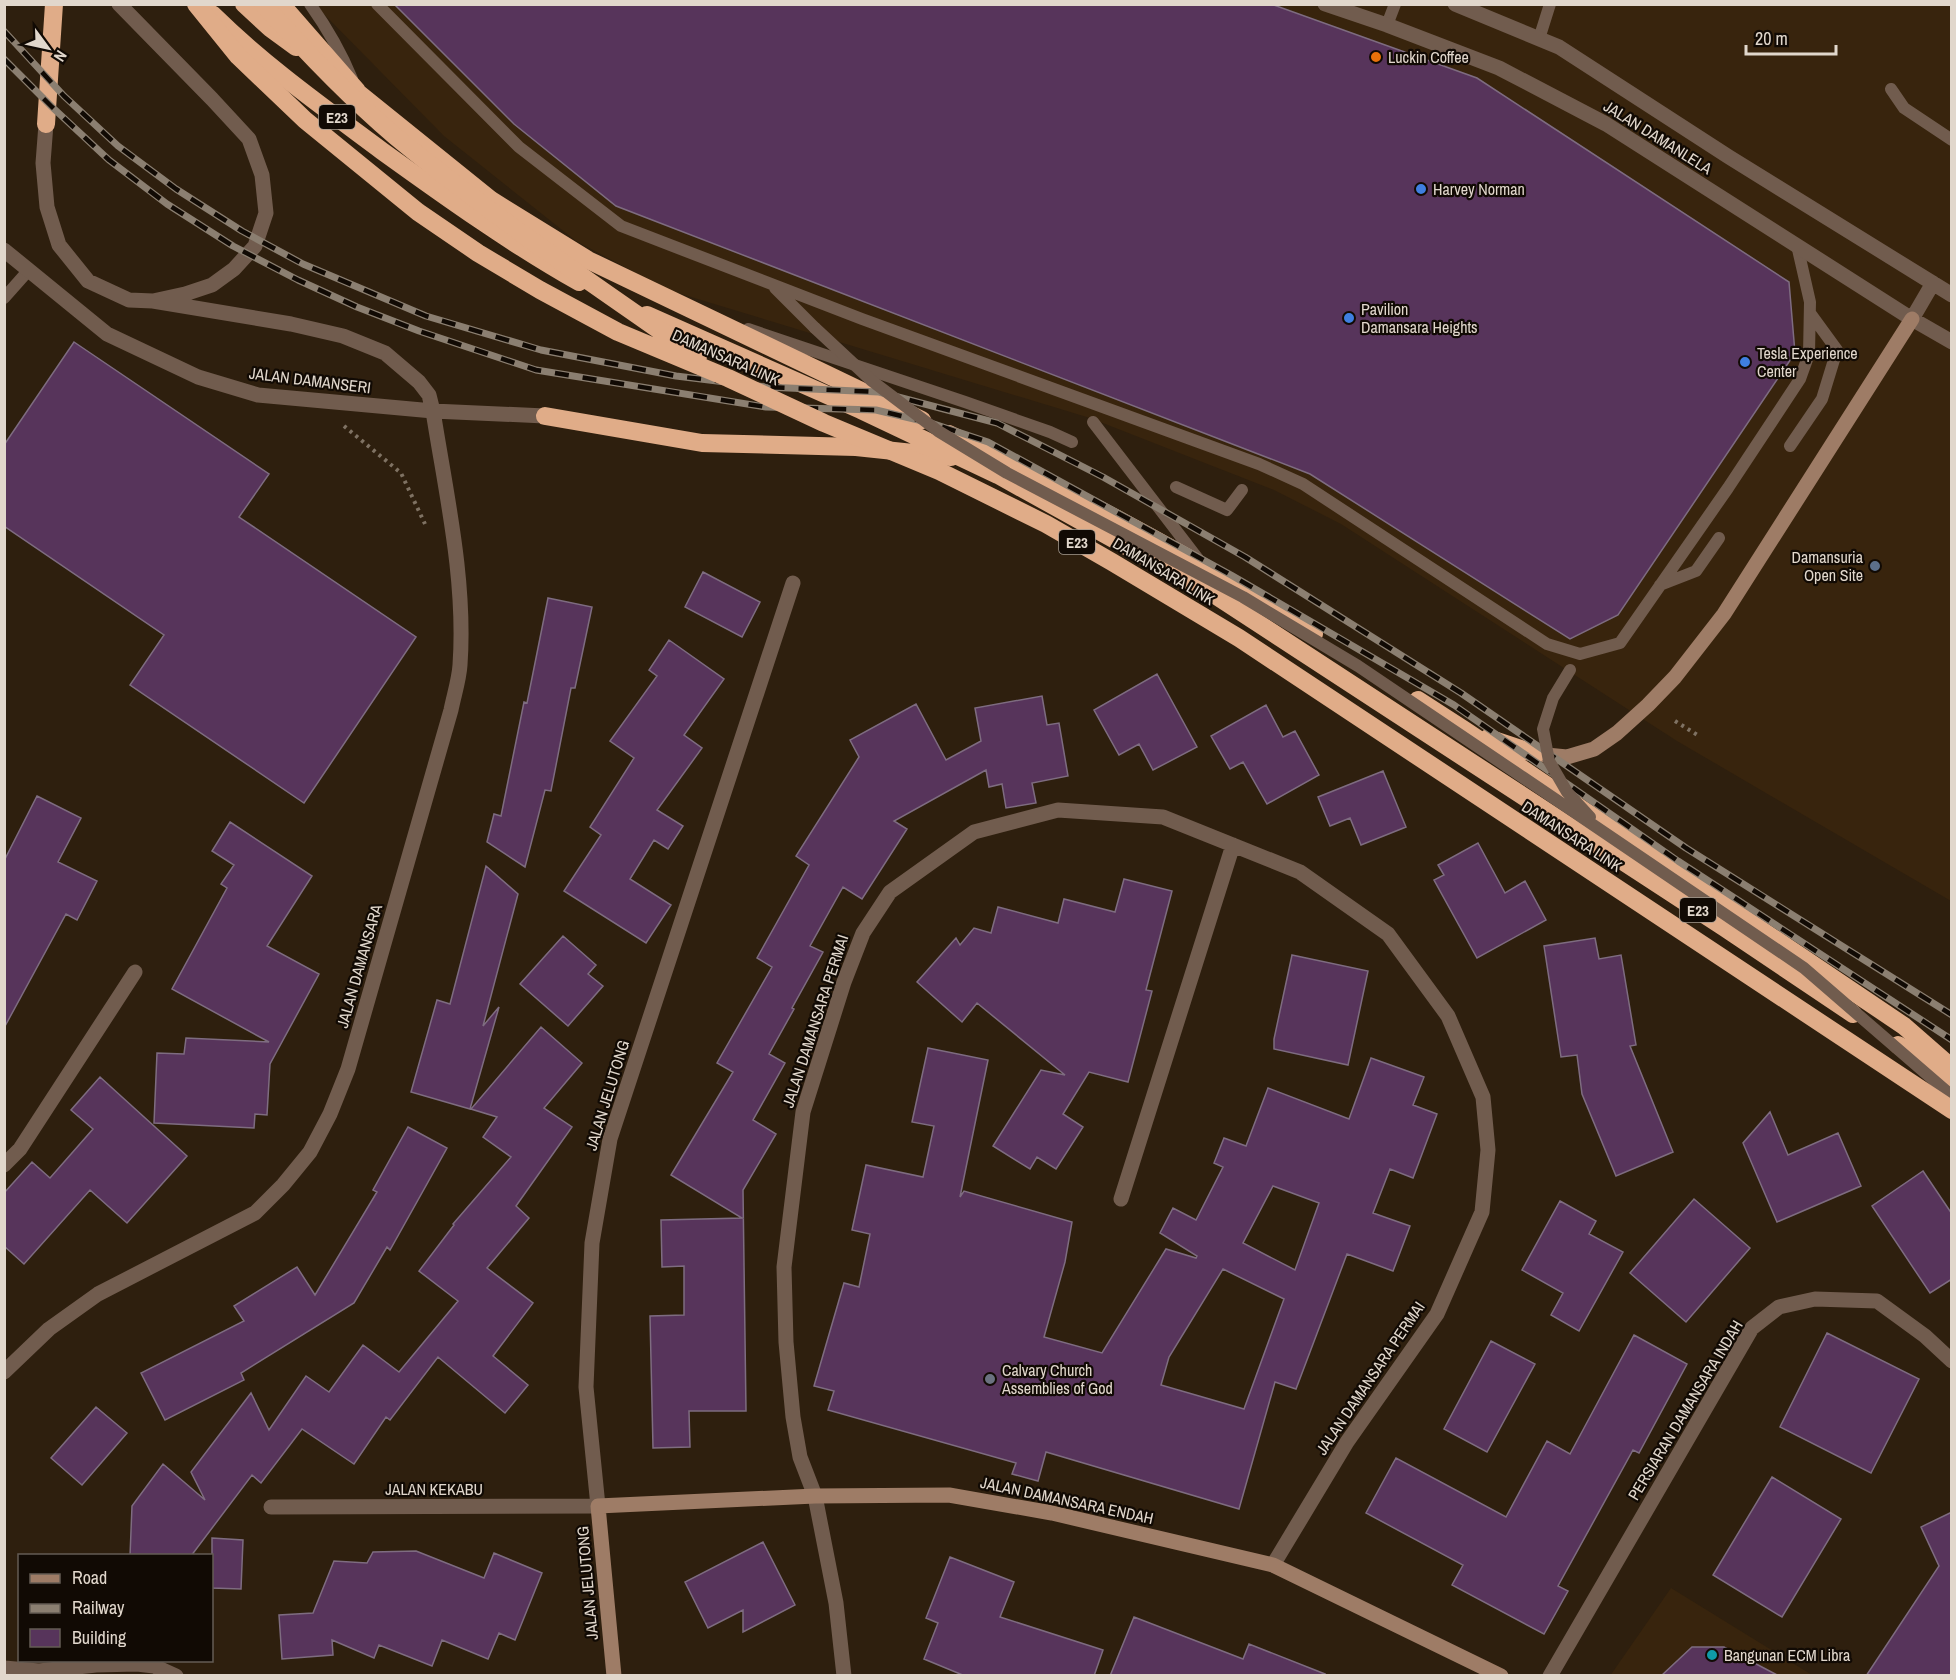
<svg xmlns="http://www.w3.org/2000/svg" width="1956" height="1680" viewBox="0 0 1956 1680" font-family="'Archivo Narrow',sans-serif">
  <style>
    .built { fill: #38240d }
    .building { fill: #57345b; stroke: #7e6c80; stroke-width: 1.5; fill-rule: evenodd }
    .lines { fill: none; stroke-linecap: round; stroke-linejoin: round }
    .path { stroke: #7f7263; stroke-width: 4; stroke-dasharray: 3 4.5; stroke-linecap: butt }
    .lane { stroke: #715c4e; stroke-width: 12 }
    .street { stroke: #715c4e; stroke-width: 15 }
    .secondary { stroke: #9e7c66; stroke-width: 15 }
    .highway { stroke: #e0ac88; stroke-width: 18 }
    .rail-casing { stroke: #8b7f71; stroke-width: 7 }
    .rail { stroke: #110a04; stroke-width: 4.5; stroke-dasharray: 14; stroke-linecap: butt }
    .lane-bridge { stroke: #715c4e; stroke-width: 12 }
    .highway-bridge { stroke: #e0ac88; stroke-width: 18 }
    .food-dot { fill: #e8710a; stroke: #110a04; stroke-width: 2 }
    .shop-dot { fill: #3f7fe0; stroke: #110a04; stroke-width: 2 }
    .service-dot { fill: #5c6f8a; stroke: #110a04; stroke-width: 2 }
    .worship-dot { fill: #6b7280; stroke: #110a04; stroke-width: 2 }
    .culture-dot { fill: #0f9aa8; stroke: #110a04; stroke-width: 2 }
    .labels { text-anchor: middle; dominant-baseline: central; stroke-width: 4.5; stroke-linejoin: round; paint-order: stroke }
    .shield { fill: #110a04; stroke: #a39a90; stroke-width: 1.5 }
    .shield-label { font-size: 15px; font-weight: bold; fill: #e1d7cc }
    .poi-label { font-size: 16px; fill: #e1d7cc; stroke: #110a04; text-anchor: start }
    .street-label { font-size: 16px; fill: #e1d7cc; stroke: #110a04 }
  </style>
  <rect width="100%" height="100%" fill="#2e1f0e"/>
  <!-- built -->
  <path class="built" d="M315,5H1951V901L1677,741L1341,524L1274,490L1090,418L668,290L576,241L444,136Z
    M1671,1588L1812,1675L1610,1676Z"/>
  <!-- building -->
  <path class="building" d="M394,4H1271L1477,78L1789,282L1795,353L1618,615L1570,639L1310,474L616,206L514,124Z
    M74,342L269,474L239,517L416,637L304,803L130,685L164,635L4,526V445Z
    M703,572L760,602L742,637L685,607Z
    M548,598L592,607L575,688H571L551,791L545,790L525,867L487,842L494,814L501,816L524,702L527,703Z
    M669,640L724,679L684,735L702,748L657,810L683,826L668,849L654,840L630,879L671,905L646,943L564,891L601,835L590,827L634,758L610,741L657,676L649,670Z
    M1157,674L1197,747L1153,770L1139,744L1119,755L1094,710Z
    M1042,696L1047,725L1059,723L1068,776L1032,783L1036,803L1006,808L1002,784L989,787L986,770L894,821L907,829L862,899L843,887L810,946L823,952L792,1008L794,1009L769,1054L785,1063L753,1120L776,1134L743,1190L746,1411H689L690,1447L653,1448L650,1316L684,1315V1266L662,1267L661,1220L742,1218L671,1175L733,1072L717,1063L772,967L757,958L809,865L796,856L859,757L850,740L916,704L946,760L981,741L975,708Z
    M1266,705L1283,737L1295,731L1319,775L1267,804L1243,762L1230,769L1211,736Z
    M1383,771L1406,827L1361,845L1350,818L1330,826L1318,797Z
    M37,796L81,818L58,862L97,881L77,920L66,914L4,1028V861Z
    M230,822L312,876L267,946L319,974L270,1064L267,1115L255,1114L254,1128L154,1123L157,1053L184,1054L186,1038L269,1042L172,989L227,888L221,884L234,865L212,851Z
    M1478,843L1505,893L1525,881L1546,920L1477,958L1434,880L1444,875L1438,865Z
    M486,866L518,894L483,1026L499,1007L470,1109L411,1092L437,1000L450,1004Z
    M1124,879L1172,891L1146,990L1152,991L1128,1082L1089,1072L1063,1114L1083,1127L1056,1169L1037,1157L1030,1169L993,1146L1041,1070L1065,1075L977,1003L962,1022L917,982L956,938L960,945L974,928L991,933L998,907L1058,923L1064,899L1115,912Z
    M563,936L596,965L588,974L603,986L568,1026L520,984Z
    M1595,938L1599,959L1621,955L1636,1045L1630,1046L1673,1152L1616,1176L1582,1094L1577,1055L1561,1057L1544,946Z
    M1292,955L1368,971L1348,1065L1274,1049V1039Z
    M541,1027L582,1063L544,1108L572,1127L516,1206L529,1218L487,1268L533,1303L493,1356L528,1385L505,1413L438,1357L390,1420L386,1417L354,1464L302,1429L261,1483L252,1475L191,1556H130L132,1506L163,1464L205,1500L191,1472L251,1393L269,1430L306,1376L329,1392L363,1345L399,1372L458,1301L419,1271L454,1225L453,1224L511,1157L483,1137L497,1117L471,1109Z
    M928,1048L988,1060L960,1197L964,1191L1072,1222L1065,1262L1044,1337L1102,1353L1166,1249L1196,1258L1197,1256L1160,1233L1173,1208L1196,1220L1223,1167L1214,1163L1224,1138L1246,1146L1268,1088L1349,1119L1371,1058L1424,1077L1413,1105L1437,1114L1413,1178L1390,1169L1373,1213L1410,1226L1393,1271L1347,1254L1296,1389L1275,1382L1239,1509L1046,1452L1038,1481L1012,1474L1016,1463L828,1410L834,1391L814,1386L844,1283L859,1287L870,1234L852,1230L866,1165L923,1177L934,1126L912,1122ZM1273,1186L1319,1203L1295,1270L1243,1243ZM1223,1269L1284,1299L1244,1409L1161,1385L1169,1357Z
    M100,1077L187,1156L127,1223L90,1190L24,1264L4,1246V1193L32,1162L50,1178L93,1129L71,1110Z
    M1770,1112L1788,1155L1838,1133L1861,1186L1777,1222L1743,1143Z
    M408,1127L447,1148L390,1250L387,1247L354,1303L241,1373L244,1380L165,1420L141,1373L244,1321L234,1306L297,1267L315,1295L377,1192L373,1190Z
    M1923,1171L1952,1214V1279L1930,1293L1872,1206Z
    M1694,1199L1750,1248L1686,1322L1630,1273Z
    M1560,1201L1596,1221L1589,1234L1623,1252L1579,1331L1551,1315L1563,1293L1522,1270Z
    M1827,1333L1919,1379L1871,1473L1780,1427Z
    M1634,1335L1687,1364L1639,1453L1633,1450L1558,1586L1568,1591L1544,1634L1452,1585L1463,1565L1366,1513L1396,1458L1506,1517L1547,1441L1570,1454Z
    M1491,1341L1535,1364L1487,1452L1444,1429Z
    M96,1407L127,1433L82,1485L51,1458Z
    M1772,1477L1841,1519L1782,1617L1713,1575Z
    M1952,1512V1676H1866L1939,1566L1921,1527Z
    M212,1538L243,1540L241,1589L212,1588Z
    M763,1542L795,1605L743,1632V1610L708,1628L685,1582Z
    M416,1551L484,1578L494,1553L542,1573L515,1640L499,1633L488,1659L442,1640L432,1666L379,1645L374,1658L332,1640L333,1655L282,1659L279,1615L313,1613L334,1561L367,1563L373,1552Z
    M950,1557L1014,1582L1000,1617L1103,1650L1094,1676H965L924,1659L938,1623L926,1618Z
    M1134,1617L1243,1659L1249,1644L1325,1674L1324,1676H1110Z
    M1692,1647H1724L1779,1676H1661Z"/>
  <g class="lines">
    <!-- path -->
    <path class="path" d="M344,426L401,473L425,524
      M1675,721L1699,736"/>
    <!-- lane -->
    <path class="lane" d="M310,4C327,28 341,52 352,79
      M377,4L519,147L621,226L862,319L1259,464L1303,484L1547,644L1580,654L1620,643L1728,488L1800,379L1809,354L1810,302L1797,245
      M1387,25L1395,4
      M1539,39L1550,4
      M1891,89L1904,108L1952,140
      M775,288L815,328
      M4,298L28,271
      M748,329L965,402L1050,432L1072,442
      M1093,422L1198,559
      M1790,446L1822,399L1837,350L1810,313
      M1176,487L1227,510L1242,490
      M1660,585L1696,571L1719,538"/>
    <!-- street -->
    <path class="street" d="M1325,4L1387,25L1499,68L1606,124L1912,319L1952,342
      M1455,4L1559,47L1729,157L1952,295
      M46,124L43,163L47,207L59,245L88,281L129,300L153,301L185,294L212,285L234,269L255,246L266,213L262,175L249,139L212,99L119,4
      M4,250L107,334L198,377L258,395L433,411L545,416
      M1912,319L1933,283
      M4,1165L20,1149L135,972
      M1121,1199L1233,845
      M4,1372L49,1329L98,1294L255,1213L283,1185L310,1152L330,1114L348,1069L451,710C454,695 459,680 460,665C466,580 446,494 433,411L429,395L419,382L385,353L343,336L291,324L153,301
      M271,1507L598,1506L586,1387L592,1243L610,1139L793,583
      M4,1668L39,1671L96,1665L137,1664L154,1666L176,1676
      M844,1676L836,1603L815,1496L800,1457L793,1417L786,1342L784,1267L803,1112L844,982L863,933L890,892L974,832L1058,810L1163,817L1300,872L1388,934L1448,1016L1483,1097L1488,1150L1482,1212L1437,1314L1347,1442L1273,1565
      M1550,1676L1752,1328L1779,1307L1815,1299L1877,1301L1925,1336L1952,1361"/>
    <!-- secondary -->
    <path class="secondary" d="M1536,754L1567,757L1594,749L1617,733L1648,705L1675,677L1724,614L1912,319
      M614,1676L598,1506L815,1496L949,1495L1052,1513L1273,1565L1501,1676"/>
    <!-- highway -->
    <path class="highway" d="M244,4L270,28L296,47
      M281,4L357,91
      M212,14C265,66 323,107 382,151C446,197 510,243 579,282
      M357,92L491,200L588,260L922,420
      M46,124L54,4
      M647,315L861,410L998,475L1218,597L1725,928L1853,1014
      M545,416L702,443L856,447L951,457
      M949,434C1074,494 1198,559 1314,634
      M1418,700L1466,731L1904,1026L1952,1068
      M1488,738L1536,754
      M1898,1045L1952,1081"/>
    <defs>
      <path id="rail" d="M4,31L64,96L118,146L176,189L242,231L303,264L426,316L541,350L676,376L766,387L879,392L997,423L1103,477L1245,557L1461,693L1686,848L1952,1015
        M4,59L52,107L109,160L167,204L233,246L298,280L357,307L419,331L536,370L766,407L876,410L931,423L988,442L1231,575L1454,705L1678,861L1952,1040"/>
    </defs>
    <!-- rail casing -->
    <use href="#rail" class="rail-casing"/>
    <!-- rail -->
    <use href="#rail" class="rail"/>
    <!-- lane-bridge -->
    <path class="lane-bridge" d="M815,328L872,381L938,431L1007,473L1243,597L1358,666L1515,772L1804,968L1952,1096
      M1570,670L1553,698L1543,729L1549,761L1567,792L1590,817"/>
    <!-- highway-bridge -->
    <path class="highway-bridge" d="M196,4L238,56L305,120L418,212L478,253L540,290L618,332L728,378L824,423L939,471L1046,524L1112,562L1239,638L1952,1110
      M263,4C305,51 348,96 396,137C492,216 596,286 698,357"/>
  </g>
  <!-- markers -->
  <circle class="food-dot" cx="1376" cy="57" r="6"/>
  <g class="shop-dot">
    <circle cx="1421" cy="189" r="6"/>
    <circle cx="1349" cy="318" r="6"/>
    <circle cx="1745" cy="362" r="6"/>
  </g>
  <circle class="service-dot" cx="1875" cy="566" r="6"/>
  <circle class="worship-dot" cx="990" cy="1379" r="6"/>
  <circle class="culture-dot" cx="1712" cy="1655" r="6"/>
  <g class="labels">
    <!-- shield labels -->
    <g class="shield">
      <rect x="319" y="105" width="36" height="24" rx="4.5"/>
      <rect x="1059" y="530" width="36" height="24" rx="4.5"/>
      <rect x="1680" y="898" width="36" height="24" rx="4.5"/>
    </g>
    <g class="shield-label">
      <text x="337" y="117">E23</text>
      <text x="1077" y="542">E23</text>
      <text x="1698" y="910">E23</text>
    </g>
    <!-- poi labels -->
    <g class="poi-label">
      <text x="1388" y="57">Luckin Coffee</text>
      <text x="1433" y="189">Harvey Norman</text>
      <text x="1361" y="309">Pavilion<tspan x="1361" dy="18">Damansara Heights</tspan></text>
      <text x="1757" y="353">Tesla Experience<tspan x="1757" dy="18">Center</tspan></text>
      <text x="1863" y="557" text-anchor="end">Damansuria<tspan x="1863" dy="18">Open Site</tspan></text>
      <text x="1002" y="1370">Calvary Church<tspan x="1002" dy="18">Assemblies of God</tspan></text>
      <text x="1724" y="1655">Bangunan ECM Libra</text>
    </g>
    <!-- street labels -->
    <g class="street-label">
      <text transform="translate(1658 137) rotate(32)">JALAN DAMANLELA</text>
      <text transform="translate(726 357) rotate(24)">DAMANSARA LINK</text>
      <text transform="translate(310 380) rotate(7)">JALAN DAMANSERI</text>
      <text transform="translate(1164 571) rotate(31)">DAMANSARA LINK</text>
      <text transform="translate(1572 836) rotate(33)">DAMANSARA LINK</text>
      <text transform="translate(359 966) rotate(-74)">JALAN DAMANSARA</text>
      <text transform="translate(815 1021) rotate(-72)">JALAN DAMANSARA PERMAI</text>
      <text transform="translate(607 1095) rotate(-73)">JALAN JELUTONG</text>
      <text transform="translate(1370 1378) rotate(-56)">JALAN DAMANSARA PERMAI</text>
      <text transform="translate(1685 1410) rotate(-59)">PERSIARAN DAMANSARA INDAH</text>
      <text x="434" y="1489">JALAN KEKABU</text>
      <text transform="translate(1067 1500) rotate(12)">JALAN DAMANSARA ENDAH</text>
      <text transform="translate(587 1583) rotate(-95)">JALAN JELUTONG</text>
    </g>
  </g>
  <!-- border -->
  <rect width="1956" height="1680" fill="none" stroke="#e1d7cc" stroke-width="12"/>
  <!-- legend -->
  <rect x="18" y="1554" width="195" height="108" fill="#110a04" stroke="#645c54" stroke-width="1.5"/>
  <rect x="30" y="1574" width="30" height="9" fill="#9e7c66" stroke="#645c54" stroke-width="1.5"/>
  <text x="72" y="1584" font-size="18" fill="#e1d7cc">Road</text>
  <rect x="30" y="1604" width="30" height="9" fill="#8b7f71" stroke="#645c54" stroke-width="1.5"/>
  <text x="72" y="1614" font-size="18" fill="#e1d7cc">Railway</text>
  <rect x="30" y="1629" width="30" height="18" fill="#57345b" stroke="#645c54" stroke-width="1.5"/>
  <text x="72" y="1644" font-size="18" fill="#e1d7cc">Building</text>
  <!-- north arrow -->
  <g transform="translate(48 48) rotate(123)" stroke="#110a04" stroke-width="4.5" paint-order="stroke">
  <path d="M0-4.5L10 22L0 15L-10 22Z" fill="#e1d7cc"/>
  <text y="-9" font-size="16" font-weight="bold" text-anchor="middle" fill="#e1d7cc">N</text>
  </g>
  <!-- scale -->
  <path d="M1746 45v9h90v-9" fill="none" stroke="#e1d7cc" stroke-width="3"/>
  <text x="1755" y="45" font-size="18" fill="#e1d7cc" stroke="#110a04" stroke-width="4.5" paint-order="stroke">20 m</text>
</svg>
